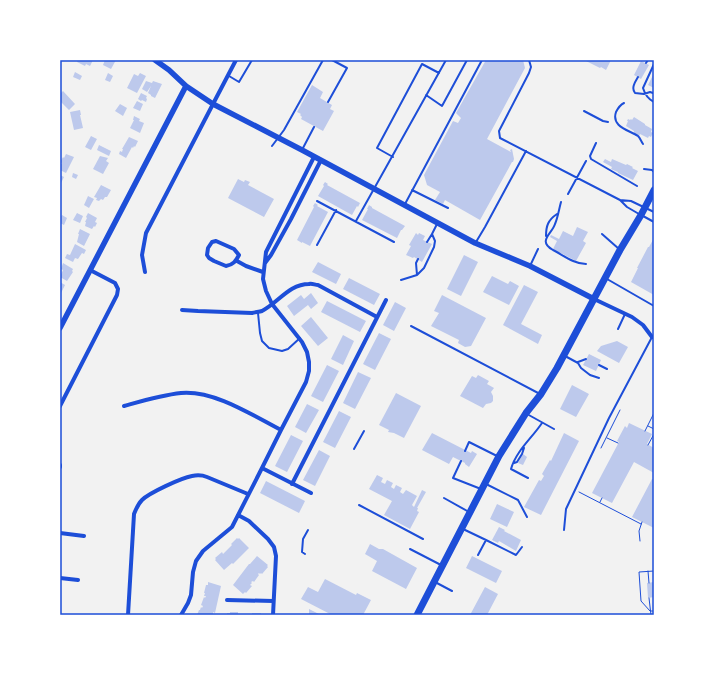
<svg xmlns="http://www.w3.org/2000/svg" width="714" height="675" viewBox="0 0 714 675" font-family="Lora,serif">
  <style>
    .building { fill: #bdc9ec }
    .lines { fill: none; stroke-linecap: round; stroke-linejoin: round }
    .path { stroke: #1d4ed8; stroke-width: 1 }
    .service { stroke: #1d4ed8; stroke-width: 2 }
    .minor { stroke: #1d4ed8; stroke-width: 4 }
    .tertiary { stroke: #1d4ed8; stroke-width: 5.5 }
    .primary { stroke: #1d4ed8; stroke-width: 7 }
    .neatline { fill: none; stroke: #1d4ed8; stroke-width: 1.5 }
  </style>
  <rect width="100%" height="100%" fill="#f2f2f2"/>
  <!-- building -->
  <path class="building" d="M78,60H93L90,66L86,64L85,66L77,62Z
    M105,60H116L111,69L103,65Z
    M486,60H523L525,68L487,139L511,152L510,150L512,149L514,159L513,162H512L480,220L445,200L443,204L435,200L440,192L427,185L424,175L453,121L458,123L461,118L456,113Z
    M584,60H611L606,70L601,67L600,68Z
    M641,61L649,65L641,79L634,75Z
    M75,72L82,76L80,80L73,77Z
    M108,73L113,76L110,82L105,80Z
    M140,73L146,76L137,93L127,88L134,74L138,76Z
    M654,73V88L648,85Z
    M146,81L152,83L153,81L162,84L155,98L151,96V95L148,93L151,86L147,92L142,89Z
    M312,85L323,92L320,98L332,105L330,109L334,111L323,131L301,119L302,117L300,115L301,114L297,112Z
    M63,91L75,104L69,110L60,101V94Z
    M141,93L147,96L146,98L147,99L146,102L142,100L141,101L138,99Z
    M137,101L143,104L140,111L133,108Z
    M120,104L127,108L123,116L115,111Z
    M80,110L81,115H80L83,128L74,130L70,112Z
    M134,116L140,119L139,121L144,123L140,133L130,128L134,120H133Z
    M634,117L645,124V125L652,129L651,132L653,133L651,137L649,136L648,138L640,134L639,136L634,134V131L626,126L628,121H627L628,119L630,120L631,119L632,120Z
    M91,136L97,139L91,150L85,147Z
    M129,137L138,141L135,147L134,146L133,148L132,147L126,158L119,154L120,151L122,152L123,149H122Z
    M99,145L111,151L109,156L97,150Z
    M66,154L74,157L66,173L60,170V166L62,163L60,162L63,157L64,158Z
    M100,156L108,158L106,161L109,163L103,174L93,169Z
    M605,159L611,162L612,159L626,165L627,164L633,167L632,168L638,171L633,180L618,173V172L613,170L611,169L612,167L603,162Z
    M73,173L78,175L76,179L72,177Z
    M60,175L64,177L60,185Z
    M238,179L244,182L245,180L250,182L248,185L274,199L264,217L228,198Z
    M325,182L328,184L327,185L360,203L358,207L357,206L352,215L318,196L324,186L323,185Z
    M101,185L111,190L107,197H105L103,200L101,199L99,201L96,200L97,198L94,197Z
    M88,196L94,199L89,208L84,205Z
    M315,203L318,205L317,206L328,212L310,246L302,242V243L297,240L314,207L313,206Z
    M369,205L372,207V208L405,226L402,230H401L397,238L362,220L368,209H367Z
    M77,213L83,216L80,223L73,220Z
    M88,213L97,218L95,222L97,223L95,227L94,226L92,229L85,226L86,222H85L87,218L86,217Z
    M62,215L67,218L64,225L60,223V218Z
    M577,227L588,232L583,241L586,243L576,261L553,249L557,241L550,237L551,235L559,239L563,231L573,236Z
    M80,229L90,234L84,246L77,242L79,234H78Z
    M416,233L418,235L419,233L425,236L423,240L432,244L422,262L414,257L413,258L406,255L411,246L409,245Z
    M654,238V295L631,282L638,268H637L648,247H649Z
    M75,244L86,250L84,254L82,253L78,259L75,258L73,262L65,258L67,254L70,255Z
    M464,255L478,262L461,296L447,289Z
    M318,262L341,274L336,284L312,272Z
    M63,263L73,269L72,271L73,272L67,281L60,277L63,270L61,269Z
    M492,276L508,284L510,281L519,286L509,305L483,292Z
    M349,278L380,294L374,305L343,289Z
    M60,282L65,285L60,295Z
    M524,285L538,292L521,324L542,335L538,344L503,325Z
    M311,293L318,303L311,309L308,305L294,316L287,306L301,295L304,299Z
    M442,295L486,318L471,346L465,347L458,343L459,340L431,326L439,313L434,311Z
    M327,301L366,321L360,332L321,312Z
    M395,302L406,308L394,331L383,325Z
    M311,317L328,338L318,346L301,326Z
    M379,333L391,339L375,370L363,364Z
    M343,335L354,341L343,365L331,359Z
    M617,341L628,347L619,363L597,351L601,346Z
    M589,354L601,360L596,371L583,365Z
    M327,365L339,371L323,402L311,396Z
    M358,372L371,378L355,409L343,403Z
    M478,375L489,381L487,384L494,388L491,392L493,396V401L491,403L486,404L483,408L460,396L472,376L476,378Z
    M572,385L589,394L576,417L560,409Z
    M396,393L421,406L404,438L394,433L388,432L389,430L379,425Z
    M307,404L319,410L306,433L295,427Z
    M339,411L351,417L335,448L323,442Z
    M629,423L652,434L647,444L654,448V473L634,462L612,503L592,493L619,442L617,441L625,426L627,428Z
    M432,433L471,453L472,451L477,454L469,467L465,464V463L453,457L449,464L422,450Z
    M564,433L579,441L541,515L524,507L539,480L541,481L544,476L542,474L550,460L551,461Z
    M291,435L303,441L287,472L275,466Z
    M319,450L330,456L315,486L303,480Z
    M523,454L527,457L523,465L518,463Z
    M377,475L383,478L381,482L385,484L387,480L393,483L391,487L394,489L396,485L402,488L400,492L403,494L406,490L417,496L412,505L414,507L422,490L426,492L417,508H418L417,511L419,512L410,529L384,515L392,501L369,489Z
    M652,479H654V528L632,517Z
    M266,481L305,501L299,513L260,493Z
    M497,504L514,512L507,527L490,519Z
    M499,527L505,530L504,531L521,540L516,551L499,541L498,543L492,540Z
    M237,538L238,539L239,538L249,548L233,564L232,563L224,570L215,560L216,559L215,558L222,552L223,554L232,545L231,544Z
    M370,544L379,549H383L417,568L406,589L372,571L377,561L365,554Z
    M257,556L268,565L267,566L268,567L262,574L261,573L260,574L259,573L258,574L259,575L254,582L253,581L251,582L252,583L250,585L252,586L246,593L245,592L243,594L233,585L249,564H250Z
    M472,556L502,571L496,583L466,568Z
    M325,579L356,595L357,593L371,600L363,615H332L301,599L308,587L318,592Z
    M208,582L221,586L215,613L213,612V615H197L199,610H200L201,607L202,608L203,606L201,605L204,597L205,598L206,596H204L205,593H204L206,585H208Z
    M654,582V597L648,598L647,583Z
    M485,587L498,594L487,615H470Z
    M309,609L321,615H309Z
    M230,612H238V614H244V615H227V613H230Z
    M252,613H261V615H252Z"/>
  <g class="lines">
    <!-- path -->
    <path class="path" d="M648,426L654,429
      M645,431L654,413
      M607,438L618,443
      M648,445L654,434
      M601,448L620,410
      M579,492L641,524
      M600,502L602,498
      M640,541L639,531L642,522
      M648,571L649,583
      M654,571L639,572L641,601L650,611H654
      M649,598L651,615"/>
    <!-- service -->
    <path class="service" d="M529,60L531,67L529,73L499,131L500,138L620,200L627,207L639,214
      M646,63L648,60
      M654,64L643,88C645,95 648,99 654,102
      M229,76L239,82L252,60
      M638,77C635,82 631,88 635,93L644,94L650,92L653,93
      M426,95L442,106L467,60
      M328,102L347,68L332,60
      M624,103C620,105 618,108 616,112C611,127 629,130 638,136C640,138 641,141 643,144
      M584,111L603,121L608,122
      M596,143L590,156L591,159L637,186
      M272,146L284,130L323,60
      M303,148L314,127
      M393,157L377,148L422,64L439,73
      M644,169L652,170L654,172
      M412,190L448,208
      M568,194L586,161
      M620,200L631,201L654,212
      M317,201L394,242
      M561,202C559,209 558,217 555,224C552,234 537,241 553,250C563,255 574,264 586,264
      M405,204L482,60
      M643,216L654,222
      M356,221L446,60
      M602,234L619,249
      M546,236C546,226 548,220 557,214
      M427,242L432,234
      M476,242L485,227L526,151
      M317,245L336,210
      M530,266L538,249
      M417,275L416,263L418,259
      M607,279L654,306
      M401,280L417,275L424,268L434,247L435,241L432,234L437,224
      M258,313L260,333L262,341L269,348L282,351L288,349L300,338
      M411,326L540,394
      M618,329L625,314
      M565,356L578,363L581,368L590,375L599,378
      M578,362L586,359
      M599,365L607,369
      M527,414L554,429
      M354,449L364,431
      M465,451L469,442L497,456
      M461,461L453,478L481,489
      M514,463L517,462L522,454L524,448
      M528,478L511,469C516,451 532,438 542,423
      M486,484L518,500L527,517
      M444,498L469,512
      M359,505L423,539
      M463,529L486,540L478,555
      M564,530L566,509L609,418L652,337L654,339
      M486,540L516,555L522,547
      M410,549L441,565
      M305,554L302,552L303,539L308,530
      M435,582L452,591"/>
    <!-- minor -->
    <path class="minor" d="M216,241L234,249L239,255C236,261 233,265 226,266L214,261L209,258L207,255L208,248L212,242Z
      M237,261L246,266L263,272
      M265,263L271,255L291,219L321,160
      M145,272L142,255L146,233L213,104L236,60
      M594,299L632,317L643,325L652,337
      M182,310L198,311L252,313C255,312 259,312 262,311C278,303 289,284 309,284C312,283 315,285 318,285L377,317
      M60,406L117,295L118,289L115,283L90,270
      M124,406C142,401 162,395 181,393C214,390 252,415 281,430
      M60,467V465
      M262,468L311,493
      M292,484L386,300
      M238,515L249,521L268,539L274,547L276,556L273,615
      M60,533L84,536
      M60,578L78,580
      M227,600L273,601
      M128,615L134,514C136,509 138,504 142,500C149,493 181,478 192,476C197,475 202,475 207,477L248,494
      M181,615L188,603L191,595L193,572L196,561L203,551L232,527L262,468L281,430L306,382L309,371V362L307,352L302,342L272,304L266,291L263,279L266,252L314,157"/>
    <!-- tertiary -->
    <path class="tertiary" d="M155,60L169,70L186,86L213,104L302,150L475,243L530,266L594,299
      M60,328L186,86"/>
    <!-- primary -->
    <path class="primary" d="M417,615L499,456L526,413L541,394L557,368L620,250L641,215L654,190"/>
  </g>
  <!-- border -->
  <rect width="714" height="675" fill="none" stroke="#ffffff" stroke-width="122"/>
  <rect x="61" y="61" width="592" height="553" class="neatline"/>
</svg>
